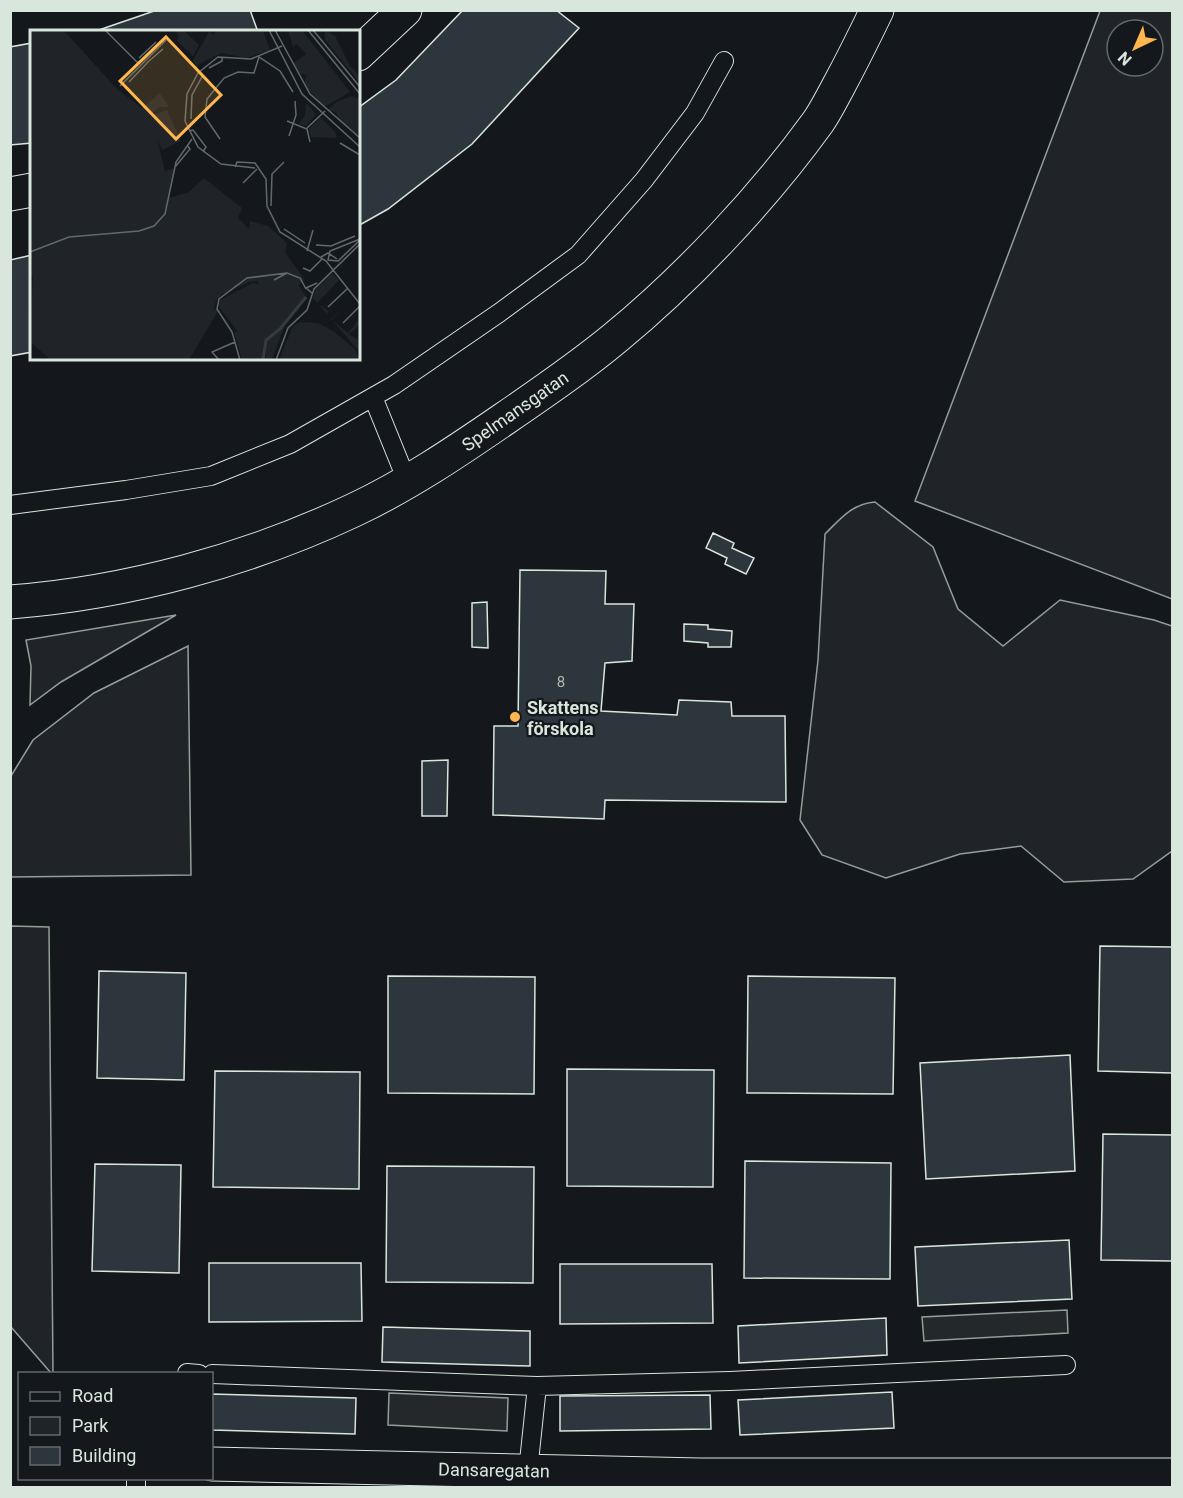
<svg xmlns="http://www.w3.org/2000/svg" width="1183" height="1498" viewBox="0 0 1183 1498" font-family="Roboto,sans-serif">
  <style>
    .green { fill: #202428; stroke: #939e99; stroke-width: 1.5; fill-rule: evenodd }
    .parking { fill: #24282b; stroke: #939e99; stroke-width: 1.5 }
    .building { fill: #2c363c; stroke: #d8e6dc; stroke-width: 1.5 }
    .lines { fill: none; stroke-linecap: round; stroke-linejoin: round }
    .lane-casing { stroke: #d8e6dc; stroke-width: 20 }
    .street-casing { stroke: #d8e6dc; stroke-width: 35 }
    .lane { stroke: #14181c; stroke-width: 18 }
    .street { stroke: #14181c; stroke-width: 33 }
    .poi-dot { fill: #ffb74d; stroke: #14181c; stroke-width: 2 }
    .labels { text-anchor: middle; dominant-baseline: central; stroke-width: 4.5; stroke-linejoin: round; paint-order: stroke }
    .number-label { font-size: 15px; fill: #adbab4 }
    .street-label { font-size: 18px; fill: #d8e6dc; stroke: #14181c }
    .poi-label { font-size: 18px; font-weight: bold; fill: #d8e6dc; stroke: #14181c; text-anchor: start }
    .inset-river { fill: none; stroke: #363b3e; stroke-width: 3 }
    .inset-road { fill: none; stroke: #626a69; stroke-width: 1.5 }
    .view { fill: #ffb74d; fill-opacity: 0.15; stroke: #ffb74d; stroke-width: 3 }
    .inset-edge { fill: none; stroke: #d8e6dc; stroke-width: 3 }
  </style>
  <rect width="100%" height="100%" fill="#14181c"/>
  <!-- green -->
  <path class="green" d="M1100,11H1172V599L915,501ZM1117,30H1153V66H1117Z
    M875,502L933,547L958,609L1003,646L1060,600L1154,620L1172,626V851L1133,879L1064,882L1021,846L960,854L886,878L822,855L800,820L818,660L825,534C841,518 852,504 875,502Z
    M176,615L61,682L30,705L31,666L26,640Z
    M188,646L191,875L11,877V776L33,740L94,693Z
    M11,926L49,927L53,1373H51L11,1327Z"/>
  <!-- parking -->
  <path class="parking" d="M1067,1310L1068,1333L924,1341L922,1317Z
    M389,1393L508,1398L507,1431L388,1425Z"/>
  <!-- building -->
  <path class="building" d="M157,10H250L258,32H93Z
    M463,10H556L579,28L472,144L388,209L358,226V108L396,80Z
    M32,43V143L10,145V47Z
    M32,255V352L10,356V260Z
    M713,533L734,543L732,548L754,558L746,574L725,564L727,558L706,548Z
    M520,570L606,571L605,604H634L632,661L605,663L601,711L677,715L679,700L731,702L732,716H785L786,802L605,800L604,819L493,815L494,726H518Z
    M487,602L488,648L472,647V603Z
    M684,624L708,625V629L732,631L731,647H708V643L684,641Z
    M448,760L447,816H422V761Z
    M1100,946L1172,947V1073L1098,1071Z
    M99,971L186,973L184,1080L97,1078Z
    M388,976L535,977L534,1094L388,1093Z
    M748,976L895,978L893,1094L747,1093Z
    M1070,1055L1075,1171L926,1179L920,1063Z
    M567,1069L714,1070L713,1187L567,1186Z
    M215,1071L360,1072L359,1189L213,1187Z
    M1103,1134L1172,1135V1261L1101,1260Z
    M745,1161L891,1163L890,1279L744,1278Z
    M95,1164L181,1165L179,1273L92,1271Z
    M387,1166L534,1167L533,1283L386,1282Z
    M1069,1240L1072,1299L918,1306L915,1247Z
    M209,1263H361L362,1321L209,1322Z
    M560,1264H712L713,1323L560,1324Z
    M886,1318L887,1355L739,1363L738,1326Z
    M383,1327L530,1331V1366L382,1362Z
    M892,1392L894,1428L740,1435L738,1400Z
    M212,1394L356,1398L355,1434L212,1430Z
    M710,1395L711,1429L560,1431V1396Z"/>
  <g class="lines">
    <defs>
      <path id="lane" d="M373,397L407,481
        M10,505L126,490L211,476L290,444L394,385L499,313L578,255L644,180L695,113L724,61
        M187,1373L199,1374
        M212,1374L537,1386L528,1471
        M537,1386L730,1381L1066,1365
        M136,1488V1478"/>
      <path id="street" d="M358,54L405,10
        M10,194L32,190
        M10,602C128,593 248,560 354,510C407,485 456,452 504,419C542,393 580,367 615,338C687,279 763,198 818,122C825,112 831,100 837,89C851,63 864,37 877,10
        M212,1464L700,1475H1172"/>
    </defs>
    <!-- lane casing -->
    <use href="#lane" class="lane-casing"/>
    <!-- street casing -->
    <use href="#street" class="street-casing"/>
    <!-- lane -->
    <use href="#lane" class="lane"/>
    <!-- street -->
    <use href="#street" class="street"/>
  </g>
  <!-- markers -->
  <circle class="poi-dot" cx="515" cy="717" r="6"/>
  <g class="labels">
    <!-- number labels -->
    <g class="number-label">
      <text x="561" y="682">8</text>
    </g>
    <!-- street labels -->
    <g class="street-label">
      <text transform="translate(515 411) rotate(-35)">Spelmansgatan</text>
      <text transform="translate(494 1470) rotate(1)">Dansaregatan</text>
    </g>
    <!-- poi labels -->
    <g class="poi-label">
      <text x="527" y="707">Skattens<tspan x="527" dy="21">förskola</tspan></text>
    </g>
  </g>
  <!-- overview -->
  <g transform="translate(30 30)">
    <rect width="330" height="330" fill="#14181c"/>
    <path d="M0,0H32L38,5L87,59L112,78L130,63L139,77H129L119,87L137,80L151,111L132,120L127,109L135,141L145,138L139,168L159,162L174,148L212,178L208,188L219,199L220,191L238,196L257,213L255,222L275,250L268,255L277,268L254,297L242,330H236V312L235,330H212L204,302H208L189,277L190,270L223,253L228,254V251L219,252L192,264L186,271L184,279L188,281L159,330H21L0,312L3,247L0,244ZM144,0H153L169,15L163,26L147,11L149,5ZM186,0H233L240,20L216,28L192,23L169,34L167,39L163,30L179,2L184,5ZM258,0H272L320,62L294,77L274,54L277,45L269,43L264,33L276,24L267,14L263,17ZM295,0L305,6L320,36L329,45V52L295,10ZM322,66L330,69V106L310,91L306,82L297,80L308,71ZM276,73L286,84L276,96L269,94L275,85ZM290,87L305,102L307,108L281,107L279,99ZM302,243L309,250L287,273L299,281L296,284L302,289L319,272L302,290L318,303L330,288V295L319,304L330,311L327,315L330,313V319H327L283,268L286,259ZM271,292L288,293L303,301L325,319L330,330H249L263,296Z" fill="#202428"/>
    <path class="inset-river" d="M233,330L236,310L250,299L276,267"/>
    <path class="inset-road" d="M75,0L109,34M239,0L272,64L330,117M245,0L280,64L330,108M278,0L330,64M283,0L330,57M109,28L126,12M119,31L133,19M179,38L192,31V27M99,52L119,31M90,56L136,10M161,89L162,65L173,45M257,91L277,99L280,112M277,98L295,81M159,101L163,100L176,117L173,122M259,106L266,85L265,71M190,109L175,87L177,69L194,48L208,42L224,43L229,27L250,41L263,62M310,113L330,125M145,137L160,119L157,115M205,137L207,132L225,133L236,149L237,176L250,202L296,231L330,274M225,138L191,134L168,117L155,91L157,64L168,43L188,27L221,29L252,16M213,153L227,139M241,176L242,144L254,132M254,199L275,213M330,209L300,221L298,230L308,231L330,210M286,215L301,216L325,206M277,221L283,200M0,222L39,207L109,201L124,196L135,184L146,132L162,109M291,227L298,223L307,229M273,238L280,241L292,229M244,250L257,243L270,248L276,259M282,263L276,258L287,253M298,277L318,258M313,293L330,276M189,330L182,322L205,312M210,330L202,302L187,279L189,269L217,248L257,243M246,330L258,298L277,280L284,259L330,214"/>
    <path class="view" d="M136,7L191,65L146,109L90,51Z"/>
    <rect width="330" height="330" class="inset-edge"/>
  </g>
  <!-- border -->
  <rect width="1183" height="1498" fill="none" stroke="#d8e6dc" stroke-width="24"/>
  <!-- legend -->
  <rect x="18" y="1372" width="195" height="108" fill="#14181c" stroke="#626a69" stroke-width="1.5"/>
  <rect x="30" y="1392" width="30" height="9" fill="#14181c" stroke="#626a69" stroke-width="1.5"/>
  <text x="72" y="1402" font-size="18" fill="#d8e6dc">Road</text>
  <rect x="30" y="1417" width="30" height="18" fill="#202428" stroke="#626a69" stroke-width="1.5"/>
  <text x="72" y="1432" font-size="18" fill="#d8e6dc">Park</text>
  <rect x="30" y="1447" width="30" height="18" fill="#2c363c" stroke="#626a69" stroke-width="1.5"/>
  <text x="72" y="1462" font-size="18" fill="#d8e6dc">Building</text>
  <!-- north arrow -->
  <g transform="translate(1135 48) rotate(224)"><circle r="28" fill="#14181c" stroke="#626a69" stroke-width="1.5"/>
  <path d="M0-4.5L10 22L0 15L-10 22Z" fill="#ffb74d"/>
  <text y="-9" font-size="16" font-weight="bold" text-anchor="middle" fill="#d8e6dc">N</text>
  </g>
</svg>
